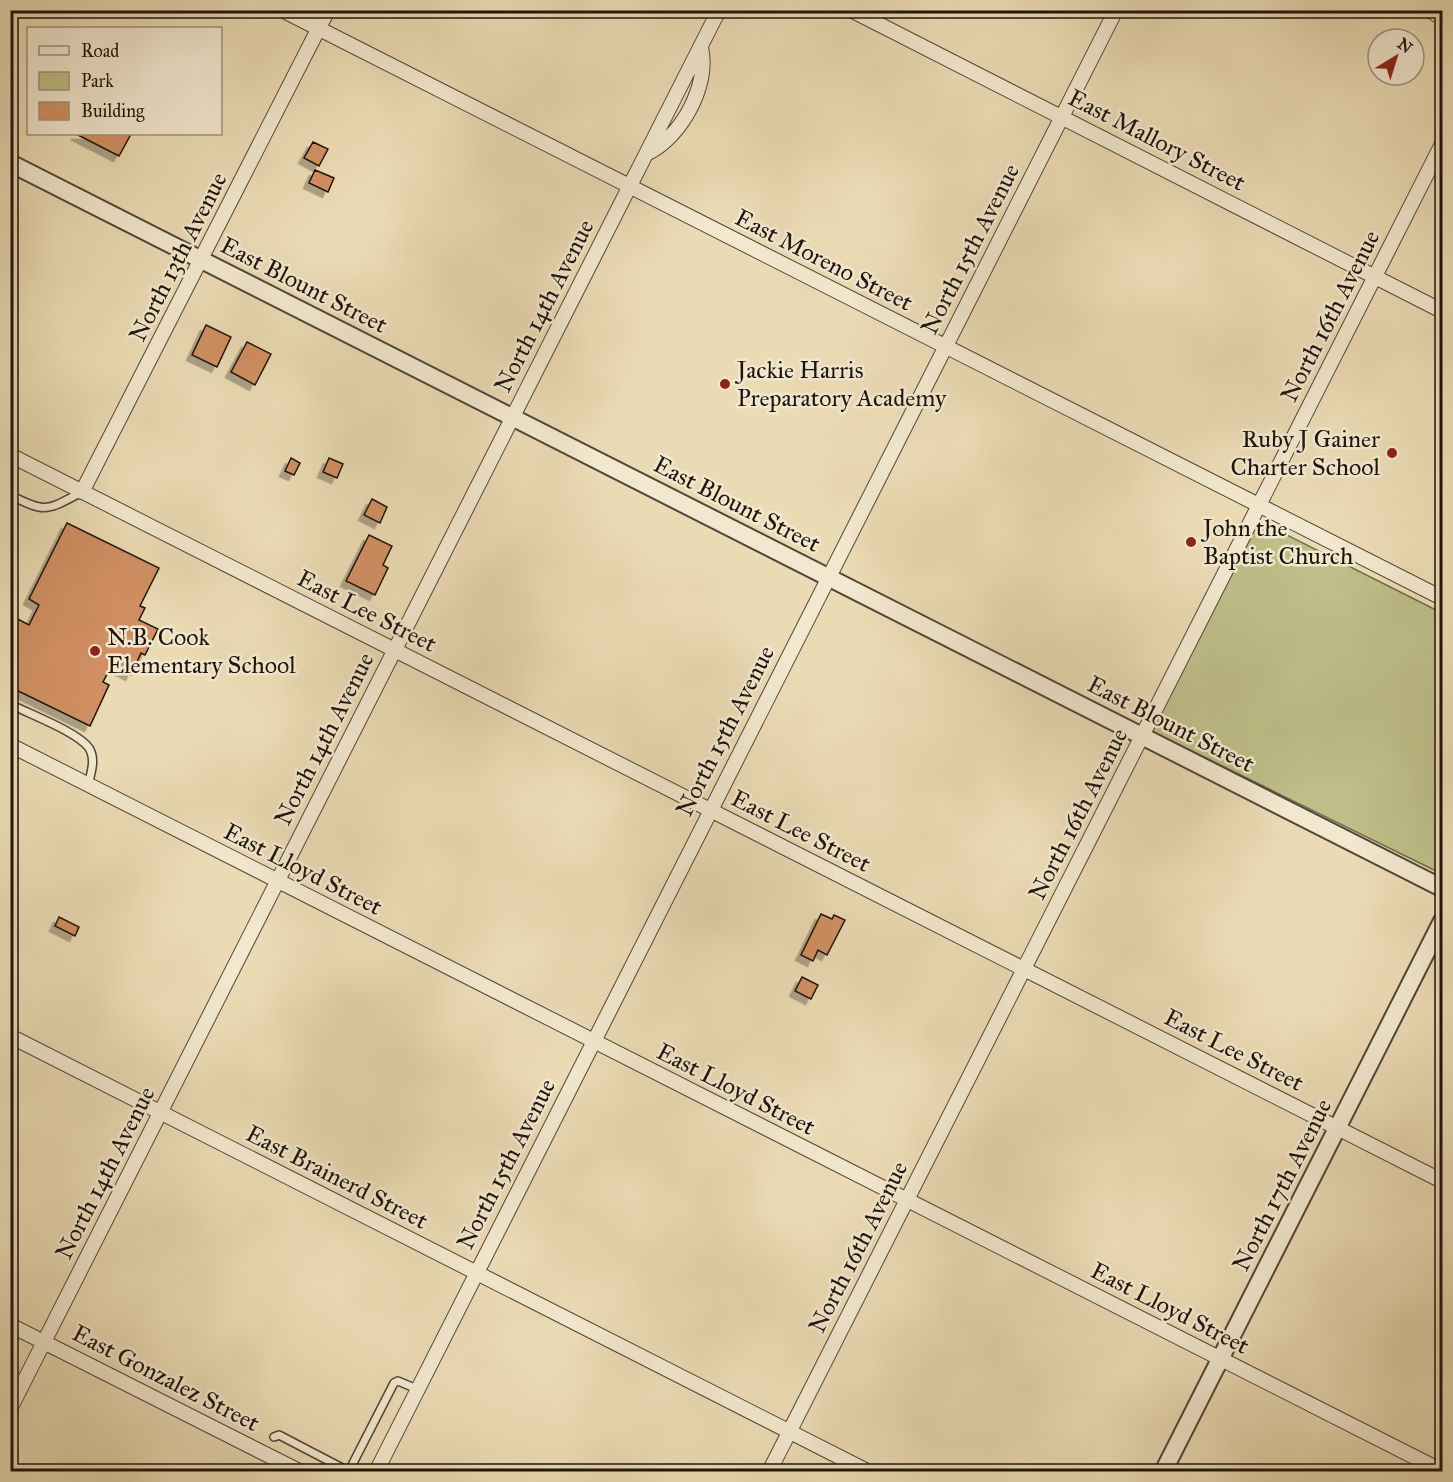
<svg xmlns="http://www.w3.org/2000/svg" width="1453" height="1482" viewBox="0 0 1453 1482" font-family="'IM FELL Great Primer',serif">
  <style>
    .green { fill: #bebe88; stroke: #6e694a; stroke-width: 1.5 }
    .building { fill: #d19063; stroke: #1e140c; stroke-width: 1.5; filter: url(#shadow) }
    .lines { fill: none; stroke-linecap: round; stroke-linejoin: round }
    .service-casing { stroke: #514636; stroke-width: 10 }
    .minor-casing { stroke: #514636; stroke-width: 16 }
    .tertiary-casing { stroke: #514636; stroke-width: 20 }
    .service { stroke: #f2e8cf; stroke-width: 7 }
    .minor { stroke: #f2e8cf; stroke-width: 14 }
    .tertiary { stroke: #f2e8cf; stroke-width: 16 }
    .poi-dot { fill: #8f2418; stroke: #f2e8cf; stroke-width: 2 }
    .labels { text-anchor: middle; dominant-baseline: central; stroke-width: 5; stroke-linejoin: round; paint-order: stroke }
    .street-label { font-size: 24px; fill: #1e140c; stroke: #f2e8cf }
    .poi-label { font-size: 24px; fill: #1e140c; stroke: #f2e8cf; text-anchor: start }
  </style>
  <defs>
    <filter id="shadow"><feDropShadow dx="-5.5" dy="5.5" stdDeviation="0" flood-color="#0004"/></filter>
  </defs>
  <rect width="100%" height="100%" fill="#ebdbb5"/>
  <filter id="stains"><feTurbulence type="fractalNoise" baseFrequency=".00333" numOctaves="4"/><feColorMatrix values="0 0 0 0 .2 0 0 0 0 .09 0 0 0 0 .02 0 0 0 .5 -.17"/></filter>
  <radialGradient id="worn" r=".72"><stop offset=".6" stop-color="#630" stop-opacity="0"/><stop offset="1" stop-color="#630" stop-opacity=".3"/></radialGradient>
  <!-- green -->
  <path class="green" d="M1259,521L1442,613V874L1151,731Z"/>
  <!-- building -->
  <path class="building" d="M76,134H131L119,156Z
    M313,142L328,149L319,166L304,158Z
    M315,170L334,178L328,192L309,183Z
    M206,325L231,337L217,367L192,355Z
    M247,342L271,354L255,385L231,372Z
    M291,458L300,463L294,475L285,471Z
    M329,458L343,464L337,478L323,472Z
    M372,499L387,507L380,523L364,515Z
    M67,523L159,568L140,606L145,608L139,620L158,629L145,655L141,653L131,675L112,665L103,682L109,685L90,726L10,687V615L29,625L39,605L29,599Z
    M369,535L392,546L383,565L388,568L375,595L346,581Z
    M821,914L832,919L834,915L845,920L827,955L818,950L813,961L801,955Z
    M59,917L79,927L75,936L55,926Z
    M802,977L818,985L811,999L795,991Z"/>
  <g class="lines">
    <defs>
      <path id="service" d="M10,495C47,514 47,510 82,492
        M10,704C29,714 78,732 89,748C96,759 91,773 88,785
        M274,1437L279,1435L350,1472
        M349,1471L394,1383L398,1381L417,1389"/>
      <path id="minor" d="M282,10L1442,598
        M851,10L1442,311
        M1429,10L1442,18
        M648,153C681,137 710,85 701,48
        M10,455L1442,1181
        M82,492L328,10
        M10,745L1442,1471
        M10,1036L869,1472
        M10,1325L301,1472
        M10,1409L719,10
        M376,1472L1116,10
        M769,1472L1442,144"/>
      <path id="tertiary" d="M10,163L1442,888
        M1163,1472L1442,921"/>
    </defs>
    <!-- service casing -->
    <use href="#service" class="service-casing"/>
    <!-- minor casing -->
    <use href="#minor" class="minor-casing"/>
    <!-- tertiary casing -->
    <use href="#tertiary" class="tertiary-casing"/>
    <!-- service -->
    <use href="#service" class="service"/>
    <!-- minor -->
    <use href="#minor" class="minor"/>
    <!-- tertiary -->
    <use href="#tertiary" class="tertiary"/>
  </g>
  <!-- markers -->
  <g class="poi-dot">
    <circle cx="725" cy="384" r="6"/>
    <circle cx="1392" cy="453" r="6"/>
    <circle cx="1191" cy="542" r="6"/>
    <circle cx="95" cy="651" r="6"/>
  </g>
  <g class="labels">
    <!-- street labels -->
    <g class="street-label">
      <text transform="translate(1157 140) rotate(27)">East Mallory Street</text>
      <text transform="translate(970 249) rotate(-63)">North 15th Avenue</text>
      <text transform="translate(178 257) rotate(-63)">North 13th Avenue</text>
      <text transform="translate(824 260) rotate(27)">East Moreno Street</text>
      <text transform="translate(304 285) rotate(27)">East Blount Street</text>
      <text transform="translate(544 306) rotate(-63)">North 14th Avenue</text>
      <text transform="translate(1330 316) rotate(-63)">North 16th Avenue</text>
      <text transform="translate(737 504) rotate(27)">East Blount Street</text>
      <text transform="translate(367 611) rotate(27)">East Lee Street</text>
      <text transform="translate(1171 724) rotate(27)">East Blount Street</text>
      <text transform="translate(725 731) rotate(-63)">North 15th Avenue</text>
      <text transform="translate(324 739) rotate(-63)">North 14th Avenue</text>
      <text transform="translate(1078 814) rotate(-63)">North 16th Avenue</text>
      <text transform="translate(801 831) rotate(27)">East Lee Street</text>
      <text transform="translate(303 869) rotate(27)">East Lloyd Street</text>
      <text transform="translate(1234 1050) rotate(27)">East Lee Street</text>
      <text transform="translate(736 1089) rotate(27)">East Lloyd Street</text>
      <text transform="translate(506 1164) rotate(-63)">North 15th Avenue</text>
      <text transform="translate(105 1173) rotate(-63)">North 14th Avenue</text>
      <text transform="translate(337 1177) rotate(27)">East Brainerd Street</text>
      <text transform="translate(1282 1185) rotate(-63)">North 17th Avenue</text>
      <text transform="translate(858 1247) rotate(-63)">North 16th Avenue</text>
      <text transform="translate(1170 1308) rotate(27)">East Lloyd Street</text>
      <text transform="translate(166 1378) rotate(27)">East Gonzalez Street</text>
    </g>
    <!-- poi labels -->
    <g class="poi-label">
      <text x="737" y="370">Jackie Harris<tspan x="737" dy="28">Preparatory Academy</tspan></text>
      <text x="1380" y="439" text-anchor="end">Ruby J Gainer<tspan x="1380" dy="28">Charter School</tspan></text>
      <text x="1203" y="528">John the<tspan x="1203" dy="28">Baptist Church</tspan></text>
      <text x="107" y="637">N.B. Cook<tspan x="107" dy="28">Elementary School</tspan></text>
    </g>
  </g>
  <!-- margin -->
  <rect width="1453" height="1482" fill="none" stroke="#ebdbb5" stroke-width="36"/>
  <rect x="12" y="12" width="1429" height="1458" fill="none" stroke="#1e140c" stroke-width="3"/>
  <rect x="18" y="18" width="1417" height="1446" fill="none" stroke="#1e140c" stroke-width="1.5"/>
  <!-- legend -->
  <rect x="27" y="27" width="195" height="108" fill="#f2e8cf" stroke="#9d9381" stroke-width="1.5"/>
  <rect x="39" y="46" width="30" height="9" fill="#f2e8cf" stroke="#9d9381" stroke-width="1.5"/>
  <text x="81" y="57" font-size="18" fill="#1e140c">Road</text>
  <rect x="39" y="72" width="30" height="18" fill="#bebe88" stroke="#9d9381" stroke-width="1.5"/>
  <text x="81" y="87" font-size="18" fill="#1e140c">Park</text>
  <rect x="39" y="102" width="30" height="18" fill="#d19063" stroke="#9d9381" stroke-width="1.5"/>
  <text x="81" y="117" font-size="18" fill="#1e140c">Building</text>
  <!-- north arrow -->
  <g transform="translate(1396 57) rotate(38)"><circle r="28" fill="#f2e8cf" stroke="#9d9381" stroke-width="1.5"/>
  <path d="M0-4.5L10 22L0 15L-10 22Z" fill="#8f2418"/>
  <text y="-9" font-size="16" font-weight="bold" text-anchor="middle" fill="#1e140c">N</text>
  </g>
  <rect width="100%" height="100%" filter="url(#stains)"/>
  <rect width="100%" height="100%" fill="url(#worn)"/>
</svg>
